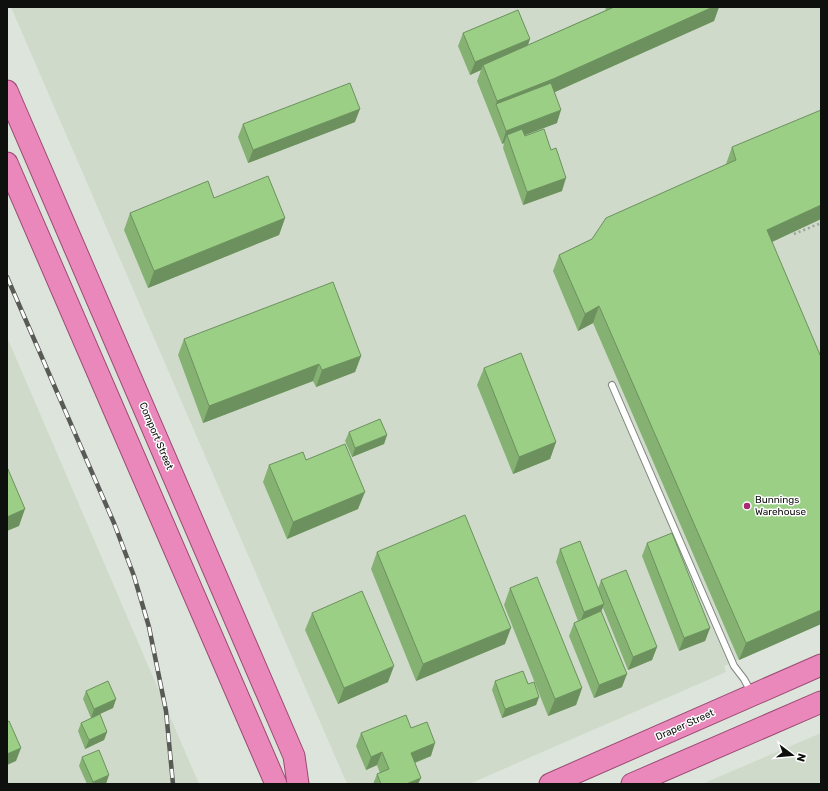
<svg xmlns="http://www.w3.org/2000/svg" width="828" height="791" viewBox="0 0 828 791" font-family="Rubik,sans-serif">
  <style>
    .built { fill: #cfdaca }
    .lines { fill: none; stroke-linecap: round; stroke-linejoin: round }
    .service-casing { stroke: #81877f; stroke-width: 8 }
    .trunk-casing { stroke: #9a4b73; stroke-width: 23 }
    .path { stroke: #9ea39c; stroke-width: 2.5; stroke-dasharray: 2 3; stroke-linecap: butt }
    .service { stroke: #fff; stroke-width: 6 }
    .trunk { stroke: #eb88bb; stroke-width: 21 }
    .rail-casing { stroke: #575a55; stroke-width: 4.5 }
    .rail { stroke: #fff; stroke-width: 3; stroke-dasharray: 9; stroke-linecap: butt }
    .wall { fill: #85b273 }
    .shaded-wall { fill: #6c915e }
    .building { fill: #9bcf86; stroke: #6c915e }
    .poi-dot { fill: #ab2873; stroke: #fff; stroke-width: 1.5 }
    .labels { text-anchor: middle; dominant-baseline: central; stroke-width: 3; stroke-linejoin: round; paint-order: stroke }
    .street-label { font-size: 10px; fill: #0e100d; stroke: #fff }
    .poi-label { font-size: 10px; fill: #0e100d; stroke: #fff; text-anchor: start }
  </style>
  <rect width="100%" height="100%" fill="#dde4db"/>
  <!-- built -->
  <path class="built" d="M11,7H821V624L724,666L726,672L469,784H347Z
    M7,337L199,784H7Z
    M821,733V784H702Z"/>
  <g class="lines">
    <defs>
      <path id="service" d="M612,385L734,666L744,679L751,692"/>
      <path id="trunk" d="M7,91L294,756L298,784
        M7,163L276,784
        M550,784L821,665
        M632,784L821,702"/>
    </defs>
    <!-- service casing -->
    <use href="#service" class="service-casing"/>
    <!-- trunk casing -->
    <use href="#trunk" class="trunk-casing"/>
    <!-- path -->
    <path class="path" d="M794,234L821,223"/>
    <!-- service -->
    <use href="#service" class="service"/>
    <!-- trunk -->
    <use href="#trunk" class="trunk"/>
    <defs>
      <path id="rail" d="M7,277L114,523L134,576L149,627L166,711L173,784"/>
    </defs>
    <!-- rail casing -->
    <use href="#rail" class="rail-casing"/>
    <!-- rail -->
    <use href="#rail" class="rail"/>
  </g>
  <!-- wall -->
  <path class="wall" d="M605,7H719L714,21L555,92L557,123L524,135L562,191L523,205L503,148L504,143L502,144L477,81L481,70L470,75L458,46L463,33L530,39L528,45L606,10Z
    M355,122L248,163L238,137L243,124Z
    M732,147L821,219L772,242L821,624L739,660L593,323L578,331L553,271L559,255L592,239L726,164Z
    M214,198L285,218L279,235L148,288L124,230L130,213Z
    M184,339L361,356L355,372L316,387L313,381L203,423L178,355Z
    M484,368L556,442L550,459L513,474L477,385Z
    M349,432L387,435L384,444L352,457L345,441Z
    M306,460L358,509L287,539L263,482L269,465Z
    M647,543L710,628L705,641L679,651L642,556Z
    M560,549L598,589L601,580L657,647L652,660L628,670L603,608L601,611L622,687L594,698L569,636L574,623L578,621L556,562Z
    M377,552L505,644L416,681L371,569Z
    M510,588L582,688L576,705L548,716L504,605Z
    M312,613L388,682L338,704L305,630Z
    M495,681L528,684L539,697L536,705L502,718L492,690Z
    M86,691L116,699L113,708L91,718L83,699Z
    M81,723L107,732L104,740L85,749L78,731Z
    M411,728L431,756L415,763L418,784H373L377,774L380,773L377,765L366,770L356,746L361,733Z
    M82,757L106,784H87L79,766Z"/>
  <!-- shaded-wall -->
  <path class="shaded-wall" d="M713,7H719L714,21L546,96L496,104L491,117L497,101Z
    M530,39L525,52L483,65L481,70L470,75L475,62Z
    M360,109L355,122L248,163L253,150Z
    M561,110L557,123L510,141L507,135L504,143L502,144L506,131Z
    M566,178L562,191L523,205L527,192Z
    M821,205V219L761,247L767,230Z
    M285,218L279,235L148,288L154,271Z
    M599,306L593,323L578,331L585,314Z
    M361,356L355,372L316,387L322,370Z
    M319,364L313,381L203,423L209,406Z
    M387,435L384,444L352,457L355,448Z
    M556,442L550,459L513,474L519,457Z
    M365,492L358,509L287,539L293,522Z
    M25,509L19,526L7,531V517Z
    M604,604L599,617L579,625L584,612Z
    M821,610V624L739,660L746,643Z
    M511,628L505,644L416,681L423,664Z
    M710,628L705,641L679,651L684,638Z
    M657,647L652,660L628,670L633,657Z
    M394,666L388,682L338,704L344,688Z
    M627,674L622,687L594,698L599,685Z
    M582,688L576,705L548,716L555,699Z
    M539,697L536,705L502,718L505,709Z
    M116,699L113,708L91,718L94,709Z
    M107,732L104,740L85,749L89,740Z
    M435,743L431,756L406,766L411,753Z
    M21,748L16,761L7,765V754Z
    M382,752L377,765L366,770L371,757Z
    M109,775L106,784H92L93,782Z
    M421,778L418,784H406Z"/>
  <!-- building -->
  <path class="building" d="M614,7H713L553,79L497,101L483,65Z
    M518,10L530,39L475,62L463,33Z
    M350,83L360,109L253,150L243,124Z
    M551,83L561,110L506,131L496,104Z
    M821,110V205L767,230L821,357V610L746,643L599,306L585,314L559,255L592,239L606,218L736,160L732,147Z
    M522,129L525,136L544,129L551,150L556,148L566,178L527,192L507,135Z
    M268,176L285,218L154,271L130,213L208,181L214,198Z
    M333,282L361,356L322,370L319,364L209,406L184,339Z
    M521,353L556,442L519,457L484,368Z
    M380,419L387,435L355,448L349,432Z
    M345,444L365,492L293,522L269,465L303,452L306,460Z
    M7,467L25,509L7,517Z
    M465,515L511,628L423,664L377,552Z
    M672,533L710,628L684,638L647,543Z
    M580,541L604,604L584,612L560,549Z
    M626,570L657,647L633,657L601,580Z
    M537,577L582,688L555,699L510,588Z
    M362,591L394,666L344,688L312,613Z
    M601,611L627,674L599,685L574,623Z
    M523,671L528,684L534,682L539,697L505,709L495,681Z
    M108,681L116,699L94,709L86,691Z
    M100,714L107,732L89,740L81,723Z
    M406,715L411,728L427,722L435,743L411,753L421,778L406,784H381L377,774L389,769L382,752L371,757L361,733Z
    M9,721L21,748L7,754V722Z
    M99,750L109,775L93,782L82,757Z"/>
  <!-- markers -->
  <circle class="poi-dot" cx="747" cy="506" r="4"/>
  <g class="labels">
    <!-- street labels -->
    <g class="street-label">
      <text transform="translate(156 436) rotate(67)">Comport Street</text>
      <text transform="translate(685 725) rotate(-24)">Draper Street</text>
    </g>
    <!-- poi labels -->
    <g class="poi-label">
      <text x="755" y="500">Bunnings<tspan x="755" dy="12">Warehouse</tspan></text>
    </g>
  </g>
  <!-- border -->
  <rect width="828" height="791" fill="none" stroke="#0e100d" stroke-width="16"/>
  <!-- north arrow -->
  <g transform="translate(792 755) rotate(106)" stroke="#ffffff" stroke-width="3" paint-order="stroke">
  <path d="M0-3L7 15L0 10L-7 15Z" fill="#0e100d"/>
  <text y="-6" font-size="11" font-weight="bold" text-anchor="middle" fill="#0e100d">N</text>
  </g>
</svg>
